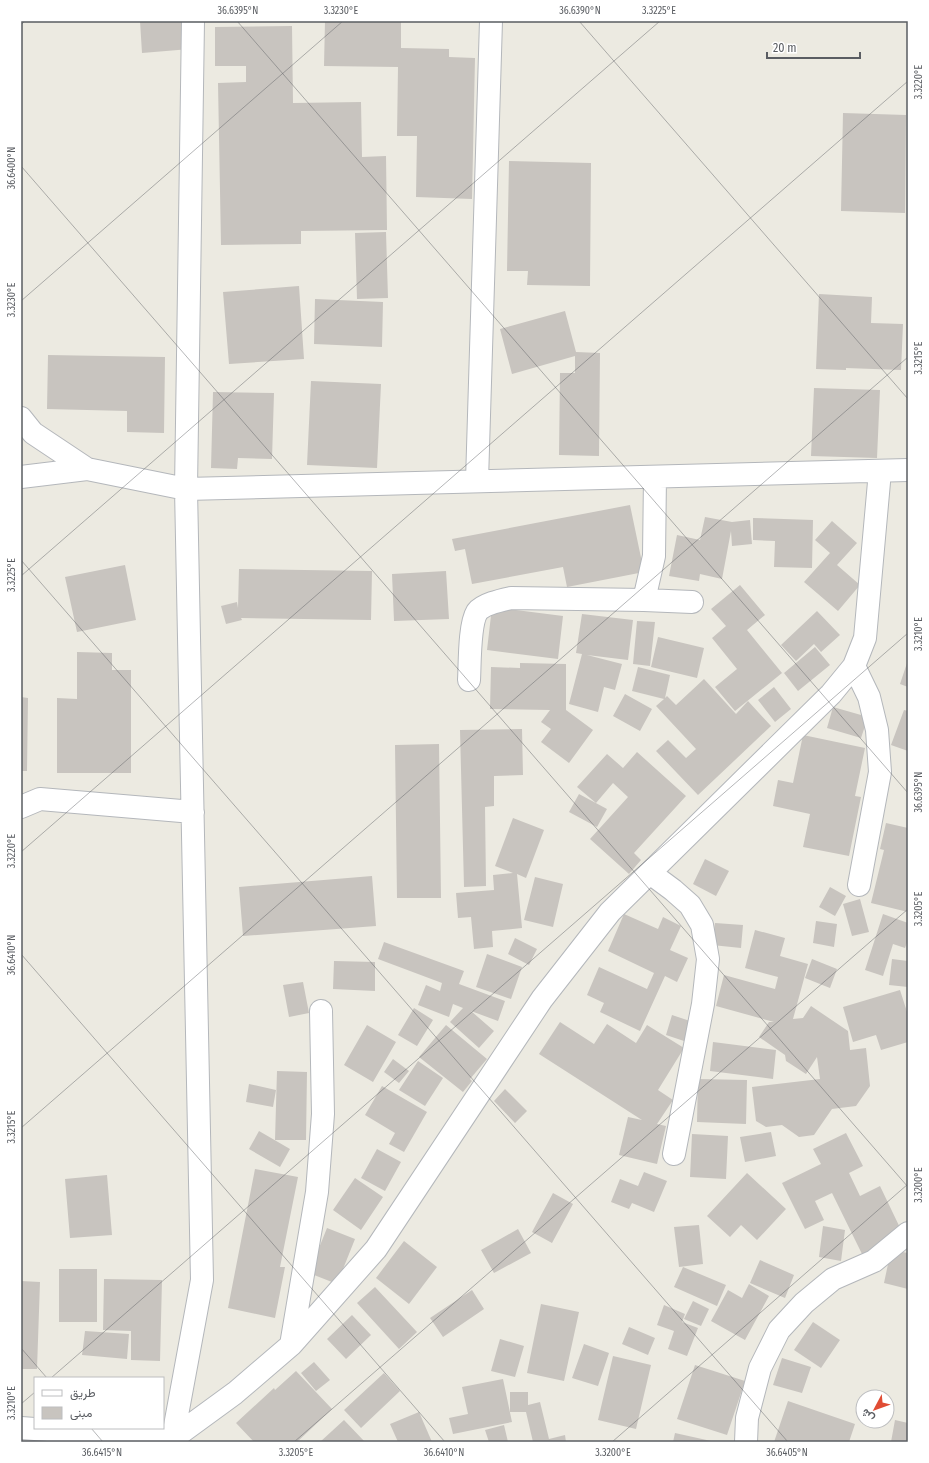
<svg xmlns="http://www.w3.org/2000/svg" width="929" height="1463" viewBox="0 0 929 1463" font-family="'Fira Sans Condensed',Vazirmatn,sans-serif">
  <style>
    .building { fill: #c8c4bf }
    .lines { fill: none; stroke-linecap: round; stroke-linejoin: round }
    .street-casing { stroke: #b4b7bb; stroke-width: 24 }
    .street { stroke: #fff; stroke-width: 22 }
    .ticks { fill: none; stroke: #5a5d62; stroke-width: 1; stroke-opacity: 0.45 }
    .neatline { fill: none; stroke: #5a5d62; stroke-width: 1.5 }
    .ticks-label { font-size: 10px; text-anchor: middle; fill: #5a5d62 }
  </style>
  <rect width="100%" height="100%" fill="#eceae1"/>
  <!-- building -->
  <path class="building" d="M140,21H188L190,49L142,53Z
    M325,21H401V48L449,49V57L475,58L472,199L416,197L417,136H397L398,67L324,66Z
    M292,26L293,103L361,102L362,157L386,156L387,230L301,231V244L221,245L218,83L246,82V66H215V27Z
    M843,113L906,115L905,213L841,211Z
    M509,161L591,163L590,286L527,285L528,271H507Z
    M386,232L388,298L357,299L355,233Z
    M299,286L304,359L229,364L223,292Z
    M819,294L872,297L871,323L903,324L901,370L846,368V370L816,369Z
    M315,299L383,302L382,347L314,344Z
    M565,311L576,352L600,353L599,456L559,455L560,373H575V356L512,374L500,329Z
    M48,355L165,357L164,433L127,432V411L47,409Z
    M311,381L381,384L377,468L307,465Z
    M814,388L880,390L877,458L811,456Z
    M213,392L274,393L272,459L238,458L237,469L211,468Z
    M630,505L644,572L567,587L563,567L472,584L465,549L455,551L452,539Z
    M705,517L732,522L750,520L752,544L732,546L731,531L722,579L700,574L699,581L669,576L677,535L700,540Z
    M753,518L813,520L812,568L774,567L775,541L753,540Z
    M832,521L857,543L837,565L860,585L838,611L804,582L830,553L815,540Z
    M125,565L136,620L77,632L65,577Z
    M239,569L372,571L371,620L241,618L242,620L226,624L221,606L237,602L238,608Z
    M446,571L449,619L394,621L392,574Z
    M740,585L765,615L747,630L782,673L735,711L715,687L737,669L712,638L726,626L711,609Z
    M492,607L563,616L558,659L487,650Z
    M817,611L840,635L821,652L814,644L796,661L781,645Z
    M582,614L633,620L628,660L587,655L622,664L615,690L604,687L598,712L569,704L582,654L576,653Z
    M637,621L655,622L650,666L633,664Z
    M658,637L704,648L697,678L651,667Z
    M815,647L830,665L798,691L784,673Z
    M77,652L112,653V670H131V773H57V698L77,699Z
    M908,660V687L900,684Z
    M520,663L566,664V710L593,730L569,763L541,742L551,729L541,722L550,710L490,709L491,667L520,668Z
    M638,667L670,675L665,698L667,696L676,705L704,679L736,714L748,701L771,726L698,795L656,751L668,740L686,758L696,749L656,706L664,699L632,691Z
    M774,687L791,709L775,722L758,700Z
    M625,694L652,709L640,731L613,716Z
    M21,697L28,698L27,771H21Z
    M833,707L868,717L861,738L827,728Z
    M904,710L908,711V751L891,745Z
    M522,729L523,775L494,776V806L485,807L486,886L464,887L460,730Z
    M803,735L865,748L855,796L861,797L849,856L803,847L810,814L773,806L778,780L793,783Z
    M439,744L441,898H397L395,745Z
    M637,752L686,796L634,853L641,860L629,874L590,839L628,797L613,783L596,803L577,787L607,754L623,768Z
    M579,794L607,809L597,827L569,812Z
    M513,818L544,830L526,878L517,874L522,928L492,931L493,947L474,949L471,917L458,918L456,893L494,890L493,875L513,873L495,866Z
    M886,823L908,828V912L871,903L884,850L880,849Z
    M705,859L729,871L716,896L693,884Z
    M372,876L376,926L243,936L239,887Z
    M535,877L563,884L553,927L524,920Z
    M830,887L846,896L835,916L819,907Z
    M860,899L869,932L852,936L843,904Z
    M624,914L658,929L663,917L681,926L670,950L688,958L677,982L665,976L640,1031L600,1012L604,1003L587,995L599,967L647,989L654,973L608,951Z
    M883,914L908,923V940L905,948L893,944L883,976L865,970Z
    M816,921L837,924L834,947L813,943Z
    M715,923L743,925L741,948L712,945Z
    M755,930L785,938L780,956L808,964L793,1019L803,1018L811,1006L848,1031L850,1050L866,1048L870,1086L856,1106L832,1109L814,1135L799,1137L782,1125L766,1127L756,1121L752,1087L820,1079L817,1057L806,1074L786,1061L785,1055L759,1037L769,1022H774L716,1006L724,975L775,989L778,977L745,968Z
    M515,938L537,949L529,965L508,954Z
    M384,942L464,971L459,984L505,1001L498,1021L471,1011L494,1031L479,1048L450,1022L463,1008L453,1004L449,1017L418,1005L426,985L440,991L442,983L378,959Z
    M487,954L522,967L511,999L476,987Z
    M812,959L837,969L830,988L805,978Z
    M892,959L908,961V987L889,985Z
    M334,961L375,962V991L333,989Z
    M303,982L309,1013L289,1017L283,985Z
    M900,990L908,1015V1042L881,1050L876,1035L853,1042L843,1007Z
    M414,1008L433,1020L417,1046L398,1035Z
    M672,1015L693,1022L687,1042L666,1035Z
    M560,1022L594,1044L607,1024L636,1043L647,1025L684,1048L658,1090L673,1100L657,1124L666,1126L657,1164L619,1155L628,1117L642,1120L539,1054Z
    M367,1025L396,1042L373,1082L344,1065Z
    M446,1025L487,1059L470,1079L472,1081L463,1092L419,1057Z
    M713,1042L776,1050L773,1079L710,1071Z
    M393,1059L409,1071L399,1083L384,1072Z
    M418,1061L443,1078L425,1106L399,1090Z
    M277,1071L307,1072L306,1140H275Z
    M698,1079L747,1080L746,1124L697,1122Z
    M249,1084L276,1090L273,1107L246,1102Z
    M382,1086L427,1112L404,1152L389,1144L395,1133L365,1115Z
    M505,1089L527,1111L515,1123L494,1101Z
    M259,1131L290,1149L280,1167L249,1149Z
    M771,1132L776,1156L745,1162L740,1137Z
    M846,1133L863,1166L849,1173L860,1196L880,1186L903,1234L862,1254L832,1193L815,1201L824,1220L805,1229L782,1183L821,1164L813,1149Z
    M692,1134L728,1136L726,1179L690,1177Z
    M377,1149L401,1162L385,1191L361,1178Z
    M255,1169L298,1177L280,1267H285L275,1318L228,1308Z
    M644,1172L667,1181L654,1212L632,1203L629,1209L611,1202L620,1179L638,1186Z
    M747,1173L786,1209L757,1240L741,1225L730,1237L707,1216Z
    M107,1175L112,1235L70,1238L65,1179Z
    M355,1178L383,1197L361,1230L333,1210Z
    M553,1193L573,1204L552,1243L532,1232Z
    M699,1225L703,1264L679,1267L674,1227Z
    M823,1226L845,1230L841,1261L819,1257Z
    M327,1228L355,1239L337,1284L309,1273Z
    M518,1229L531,1253L494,1273L481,1250Z
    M404,1241L437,1267L409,1304L376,1278Z
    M891,1250L908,1253V1289L884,1283Z
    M760,1260L794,1275L785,1298L750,1283Z
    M683,1267L726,1285L717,1306L674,1287Z
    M59,1269H97V1322H59Z
    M104,1279L162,1280L160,1361L131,1360V1331L103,1330Z
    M21,1281L40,1282L37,1369H21Z
    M749,1284L769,1296L745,1340L711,1321L728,1290L742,1298Z
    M375,1287L417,1332L399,1349L357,1303Z
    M472,1290L484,1309L443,1337L430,1318Z
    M693,1301L709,1309L701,1326L684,1319Z
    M541,1304L579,1312L564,1381L527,1373Z
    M664,1305L685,1314L682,1322L698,1328L687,1356L668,1349L674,1331L657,1325Z
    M352,1315L371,1335L346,1359L327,1339Z
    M813,1322L840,1340L821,1368L794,1350Z
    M629,1327L655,1338L648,1355L622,1344Z
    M85,1331L129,1334L127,1359L82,1355Z
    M500,1339L524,1346L515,1377L491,1371Z
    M584,1344L609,1353L598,1386L572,1378Z
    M613,1356L651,1365L636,1429L598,1420Z
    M782,1358L811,1367L802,1393L773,1385Z
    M314,1362L330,1380L316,1391L301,1373Z
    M695,1365L745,1381L727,1435L677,1419Z
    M296,1371L332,1409L297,1442H254L236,1423L274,1388L275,1390Z
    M384,1373L400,1391L361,1428L344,1410Z
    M503,1379L512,1422L453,1434L449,1418L468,1414L462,1387Z
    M510,1392H528V1405L540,1402L549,1439L565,1435L566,1442H533L526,1412H510Z
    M788,1401L855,1424L849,1442H774Z
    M419,1412L432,1442H398L390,1424Z
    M344,1420L365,1442H320Z
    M895,1420L908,1423V1442H891Z
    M504,1425L508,1442H489L485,1430Z
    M675,1433L711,1441V1442H673Z"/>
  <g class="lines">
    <defs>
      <path id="street" d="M21,418L33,433L87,469L186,489L908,470
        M21,477L87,469
        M477,481L491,21
        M644,600L654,556L655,477
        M854,666L869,697L877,730L880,772L859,885
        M469,680C470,665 469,625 477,612C483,604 502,600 511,598L644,600L692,602
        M21,807L40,799L193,812
        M650,873L673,890L690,905L702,925L708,959L703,1004L674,1154
        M291,1345L317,1192L323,1114L321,1011
        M21,1428L172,1439L235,1393L291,1345L376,1249L542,999L610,912L831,694L854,666L865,638L880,471
        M172,1442L202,1280L186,489L193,21
        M746,1442L747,1418L760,1368L779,1330L804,1303L833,1279L874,1261L908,1233"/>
    </defs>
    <!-- street casing -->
    <use href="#street" class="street-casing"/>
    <!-- street -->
    <use href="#street" class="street"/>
  </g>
  <!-- ticks -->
  <path class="ticks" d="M237,21L908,793M579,21L908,399M21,25L25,21M21,166L908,1187M21,301L343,21M21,560L788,1442M21,576L660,21M21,852L908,81M21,954L445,1442M21,1128L908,357M21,1348L47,1378M51,1378L908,633M21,1404L35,1392M91,1428L103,1442M294,1442L908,909M612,1442L908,1184"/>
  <!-- border -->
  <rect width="929" height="1463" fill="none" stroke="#ffffff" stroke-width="44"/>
  <!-- legend -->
  <rect x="34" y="1377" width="130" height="52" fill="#ffffff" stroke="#bdbec0"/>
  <rect x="42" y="1390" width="20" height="6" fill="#ffffff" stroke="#bdbec0"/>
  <text x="70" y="1397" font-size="12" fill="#5a5d62">طريق</text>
  <rect x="42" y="1407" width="20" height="12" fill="#c8c4bf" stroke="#bdbec0"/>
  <text x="70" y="1417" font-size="12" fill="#5a5d62">مبنى</text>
  <!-- north arrow -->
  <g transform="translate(875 1409) rotate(229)"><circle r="19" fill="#ffffff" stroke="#bdbec0"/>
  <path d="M0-3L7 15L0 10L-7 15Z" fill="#e04c34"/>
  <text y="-6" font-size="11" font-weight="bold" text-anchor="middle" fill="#5a5d62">ش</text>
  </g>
  <!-- scale -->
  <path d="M767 52v6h93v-6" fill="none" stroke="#5a5d62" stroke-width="2"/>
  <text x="773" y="52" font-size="12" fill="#5a5d62" stroke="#ffffff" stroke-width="3" paint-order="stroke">20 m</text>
  <rect x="22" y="22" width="885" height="1419" class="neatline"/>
  <g class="ticks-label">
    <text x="238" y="14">36.6395°N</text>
    <text x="341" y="14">3.3230°E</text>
    <text x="580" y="14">36.6390°N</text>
    <text x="659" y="14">3.3225°E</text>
    <text transform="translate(918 82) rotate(-90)" y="4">3.3220°E</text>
    <text transform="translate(11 168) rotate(-90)" y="4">36.6400°N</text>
    <text transform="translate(11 300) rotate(-90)" y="4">3.3230°E</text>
    <text transform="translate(918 358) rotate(-90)" y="4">3.3215°E</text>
    <text transform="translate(11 575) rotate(-90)" y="4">3.3225°E</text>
    <text transform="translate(918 634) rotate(-90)" y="4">3.3210°E</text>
    <text transform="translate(918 792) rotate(-90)" y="4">36.6395°N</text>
    <text transform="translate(11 851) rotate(-90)" y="4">3.3220°E</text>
    <text transform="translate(918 909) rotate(-90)" y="4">3.3205°E</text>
    <text transform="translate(11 955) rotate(-90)" y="4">36.6410°N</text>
    <text transform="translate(11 1127) rotate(-90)" y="4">3.3215°E</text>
    <text transform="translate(918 1185) rotate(-90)" y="4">3.3200°E</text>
    <text transform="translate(11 1403) rotate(-90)" y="4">3.3210°E</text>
    <text x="102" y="1456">36.6415°N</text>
    <text x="296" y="1456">3.3205°E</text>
    <text x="444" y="1456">36.6410°N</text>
    <text x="613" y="1456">3.3200°E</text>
    <text x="787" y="1456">36.6405°N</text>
  </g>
</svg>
